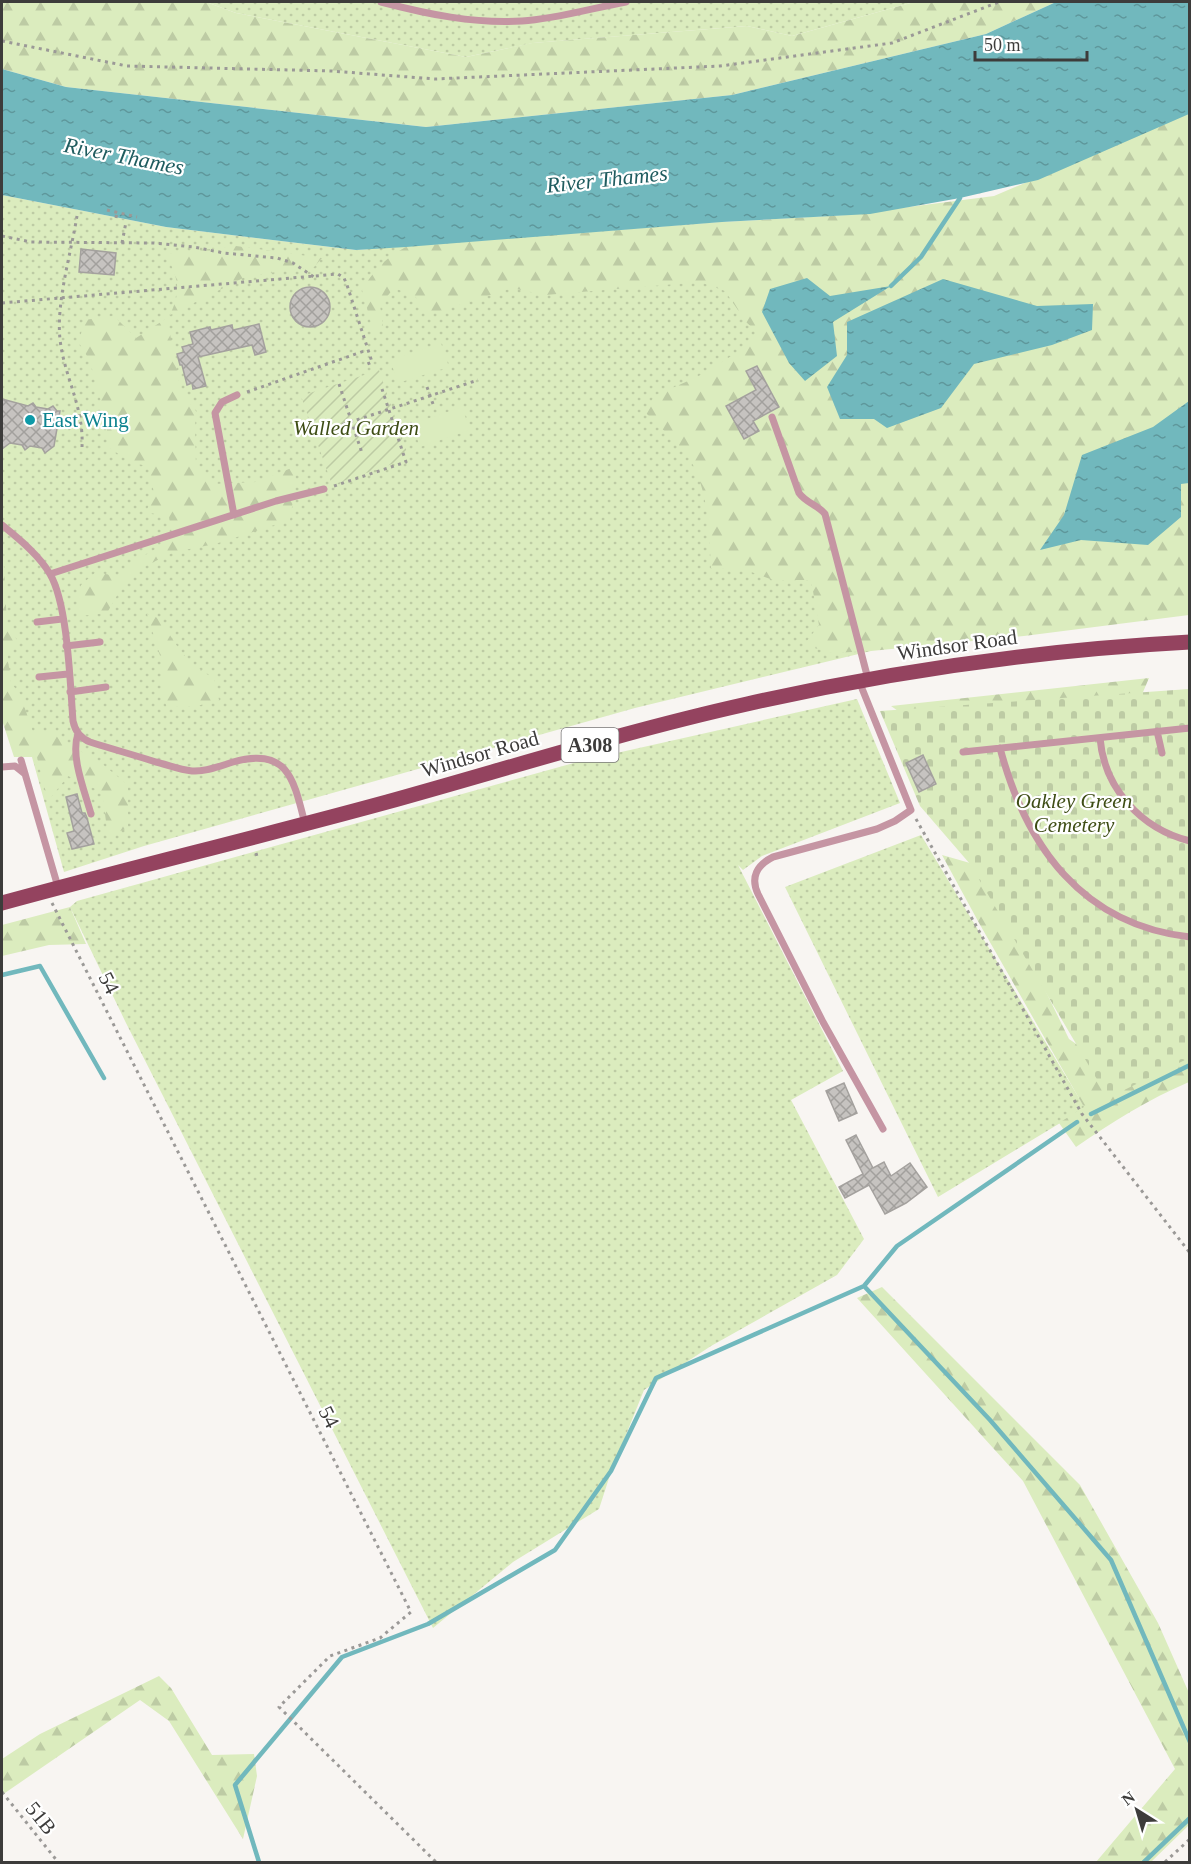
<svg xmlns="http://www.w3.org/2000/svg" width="1191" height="1864" viewBox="0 0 1191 1864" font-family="'Times New Roman',serif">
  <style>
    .grass { fill: url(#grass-dots) }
    .forest { fill: url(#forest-firs) }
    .cemetery { fill: url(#cemetery-stones) }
    .park { fill: #dbecbe }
    .garden { fill: url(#garden-furrows) }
    .water { fill: url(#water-ripples) }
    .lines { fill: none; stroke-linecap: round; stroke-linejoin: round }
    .stream { stroke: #71b8bd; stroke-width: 4.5 }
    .building { fill: url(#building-cross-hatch); stroke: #a4a19e; stroke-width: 1.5 }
    .path { stroke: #9b9997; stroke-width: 3; stroke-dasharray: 3 4.5; stroke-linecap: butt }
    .lane { stroke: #c595a3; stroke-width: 7 }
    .primary { stroke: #94435f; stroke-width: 15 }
    .culture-dot { fill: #0f9aa8; stroke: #fff; stroke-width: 2 }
    .labels { text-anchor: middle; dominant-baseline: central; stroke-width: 4.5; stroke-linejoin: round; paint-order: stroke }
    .shield { fill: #fff; stroke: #777676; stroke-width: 1.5 }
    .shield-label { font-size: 20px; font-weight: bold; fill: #3d3c3b }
    .culture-label { font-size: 21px; fill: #0d838f; stroke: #fff; text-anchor: start }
    .park-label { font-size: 21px; font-style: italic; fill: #3e4d15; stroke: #fff }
    .street-label { font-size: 21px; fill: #3d3c3b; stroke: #fff }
    .water-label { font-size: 22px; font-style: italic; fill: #1f5c5f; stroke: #fff }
  </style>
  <defs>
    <pattern id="grass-dots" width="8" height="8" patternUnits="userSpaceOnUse" patternTransform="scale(1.5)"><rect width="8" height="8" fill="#dbecbe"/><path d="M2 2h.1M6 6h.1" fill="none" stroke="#bdcba4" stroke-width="1.8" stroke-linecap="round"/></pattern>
    <pattern id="forest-firs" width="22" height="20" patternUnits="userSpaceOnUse" patternTransform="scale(1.5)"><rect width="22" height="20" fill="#dbecbe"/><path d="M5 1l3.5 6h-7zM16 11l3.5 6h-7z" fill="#bdcba4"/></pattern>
    <pattern id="cemetery-stones" width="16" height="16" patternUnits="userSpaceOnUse" patternTransform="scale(1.5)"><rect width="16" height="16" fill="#dbecbe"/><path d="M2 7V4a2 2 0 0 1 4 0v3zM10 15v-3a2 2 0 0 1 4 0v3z" fill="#bdcba4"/></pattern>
    <pattern id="garden-furrows" width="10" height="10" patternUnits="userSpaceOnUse" patternTransform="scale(1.5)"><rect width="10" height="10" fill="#dbecbe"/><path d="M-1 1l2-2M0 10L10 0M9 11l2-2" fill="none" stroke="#bdcba4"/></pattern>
    <pattern id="water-ripples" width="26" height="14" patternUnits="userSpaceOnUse" patternTransform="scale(1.5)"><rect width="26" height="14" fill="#71b8bd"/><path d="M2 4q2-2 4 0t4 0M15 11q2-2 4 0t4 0" fill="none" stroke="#5e979b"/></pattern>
    <pattern id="building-cross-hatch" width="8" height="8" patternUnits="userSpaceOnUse" patternTransform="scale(1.5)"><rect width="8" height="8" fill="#c6c3c0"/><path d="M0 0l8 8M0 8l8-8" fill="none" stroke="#a2a09d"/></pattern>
  </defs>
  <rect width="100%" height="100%" fill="#f8f5f2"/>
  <!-- grass -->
  <path class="grass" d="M206,2H914L792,36L747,26L533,43L466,57L236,13Z
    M2,195L166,227L356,250L722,222L765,350L871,651L635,708L144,846L64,872L30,750L2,695Z
    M857,699L900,803L762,856L743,870L738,865L843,1071L791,1100L864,1239L837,1275L711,1346L644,1390L611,1472L599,1509L513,1562L433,1628L126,1023L70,907L77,901L581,761Z
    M921,835L1085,1108L938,1197L785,887Z"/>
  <!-- forest -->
  <path class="forest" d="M2,2H206L236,13L466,57L532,43L747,26L792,36L914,2H1056L986,34L732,95L426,127L66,87L2,69Z
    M1189,113V615L1024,636L871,651L832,653L804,645L819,625L811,580H773L746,570L711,568C709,531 709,489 688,456C679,443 657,425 646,413L654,396L697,377L738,352L757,332L746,322L725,291L700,282L545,295L512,288L427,315L415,296L394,288L380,305L383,327L373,330L362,290C375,269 384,259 406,247L722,222L846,215L994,196Z
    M236,246L322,258L314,267L247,276L170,315C182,289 178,279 166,254Z
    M114,316L136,338L167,318L181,392L196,411L195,427L196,469L214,484L256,482L294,467L296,481L290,520L215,544L174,552L139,569L123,585L107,613L80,616L78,602L81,585L96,572L120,577L133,562L173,539L169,517L146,512L154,493L148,466L132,463L108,447L106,413L98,393L90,361L79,343L84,320Z
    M2,549L3,551L7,624L17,640L7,652L11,683L20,694L33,732H52L65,744L95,758L128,785V828L108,836L102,792L68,776L48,801L37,757H14L2,720Z
    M147,614L161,619C174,644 188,665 214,678L219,700L197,706L167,707L163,698L162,662Z
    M1149,678L1132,718L921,727L891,706Z
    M942,855L970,863L1029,957L1069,1039L1098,1059L1189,1045V1082C1149,1099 1112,1122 1076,1147L1059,1123L1084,1107L979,923Z
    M70,907L86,944L49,945L2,956V925Z
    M882,1287L1080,1485L1158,1623L1189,1693L1190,1824L1151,1862H1096L1175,1769L1023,1481L857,1298Z
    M159,1676L171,1688L212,1755L254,1754L257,1776L243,1839L169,1721L140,1700L2,1795V1759L40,1734Z"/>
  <!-- cemetery -->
  <path class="cemetery" d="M1189,689V1058L1108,1098L970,864L920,806L880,711Z"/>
  <!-- park -->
  <path class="park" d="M441,343L449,367L398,383L390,360Z
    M462,407L470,430L420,447L412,424Z"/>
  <!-- garden -->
  <path class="garden" d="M379,370L409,458L332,485L301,396Z"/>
  <!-- water -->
  <path class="water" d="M1056,2H1189V114L1038,180L960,198L870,214L722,222L406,247L356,250L166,227L2,195V69L66,87L426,127L732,95L986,34Z
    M807,278L830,296L891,286L833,322L837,356L805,381L789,363L762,312L770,289Z
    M943,279L1037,306L1093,304L1092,330L1052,345L974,364L941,408L887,428L874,419H840L827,387L847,355V322Z
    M1189,401V483L1181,484V517L1148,545L1081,540L1040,550L1064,515L1082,455L1153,427Z"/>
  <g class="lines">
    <!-- stream -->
    <path class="stream" d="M891,286L921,257L960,198
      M2,975L40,966L104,1078
      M1091,1114L1190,1065
      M1077,1122L897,1246L864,1286L990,1420L1111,1560L1190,1742
      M259,1862L235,1785L342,1657L428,1624L555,1550L611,1471L656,1378L864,1286
      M1144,1862L1190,1818"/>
  </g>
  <!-- building -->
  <path class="building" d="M81,249L116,253L114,275L79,272Z
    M290 307a20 20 0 1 1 40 0a20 20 0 1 1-40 0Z
    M259,324L266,352L255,355L252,345L198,357L206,386L193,389L192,383L187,385L182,365H180L177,354L184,352L182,347L193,344L190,332L210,327L211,330L232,325L233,330Z
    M757,366L779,407L753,421L759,431L744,439L726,406L756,390L746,371Z
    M2,399L28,406L33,403L36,407L48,409L53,406L57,411H60L54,446L45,453L42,448L30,446L25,450L22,445L10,443L2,449Z
    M923,755L936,784L919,792L906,763Z
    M77,794L82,813H85L87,818L94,844L72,849L67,833L74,831L66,797Z
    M844,1083L857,1113L839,1121L826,1091Z
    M856,1135L873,1168L884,1162L891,1176L910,1163L927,1187L906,1203L885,1214L869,1185L845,1198L839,1187L863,1174L846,1140Z"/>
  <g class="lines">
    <!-- path -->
    <path class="path" d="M2,41L127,66L331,71L435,79L720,66L892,43L999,2
      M107,210L137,217
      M77,216C71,253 56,303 60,339C64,377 84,406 82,447
      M116,218L117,212
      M2,236L31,242L154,243L194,247L224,253L277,258L293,263L314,277
      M122,243L126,222
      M2,303L338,274L344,278L347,285L372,362L365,365
      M339,384L362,453
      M427,387L433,404
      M247,392L367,350
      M314,434L478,380
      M334,486L406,462L382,389
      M916,819L1082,1114L1190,1253
      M256,853L258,860
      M52,903L411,1612L380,1638L330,1656L279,1707L436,1862
      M2,1792L58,1862
      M1165,1862L1190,1839"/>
    <!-- lane -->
    <path class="lane" d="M381,2C427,14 474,24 522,21C557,19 592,8 626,2
      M772,417L799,493C806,503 818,505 825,514L868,679
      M234,515L215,413L222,402L237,395
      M2,525C19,539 39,555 50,574C68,605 70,683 73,721C75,731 80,738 90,742C112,749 134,755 156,762C168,765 180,770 192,771C206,772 220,766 233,762C288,746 294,780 305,824
      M50,574L276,501L324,489
      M37,622L62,619
      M66,646L100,642
      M39,677L68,674
      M859,681L911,810L895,821L877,829L773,857C757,865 750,877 758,894L823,1022L883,1129
      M70,692L106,687
      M1157,731L1162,753
      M78,734C70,756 85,792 91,814
      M1100,738C1104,788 1141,829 1190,841
      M1000,748C1026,846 1082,925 1190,937
      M963,752L1190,728
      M21,760L58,887
      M2,767L15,766L25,774"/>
    <!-- primary -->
    <path class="primary" d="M2,903C130,868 259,837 387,802C506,769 626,731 747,704C892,671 1041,650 1190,642"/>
  </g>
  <!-- markers -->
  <circle class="culture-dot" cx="30" cy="420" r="6"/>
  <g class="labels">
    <!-- shield labels -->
    <rect class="shield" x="561.5" y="728" width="57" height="34" rx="4.5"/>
    <g class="shield-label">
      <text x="590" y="745">A308</text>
    </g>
    <!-- culture labels -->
    <g class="culture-label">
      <text x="42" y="420">East Wing</text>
    </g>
    <!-- park labels -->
    <g class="park-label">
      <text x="356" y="428">Walled Garden</text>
      <text x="1074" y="801">Oakley Green<tspan x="1074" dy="24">Cemetery</tspan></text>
    </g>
    <!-- street labels -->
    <g class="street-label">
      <text transform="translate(957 645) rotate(-8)">Windsor Road</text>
      <text transform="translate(480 754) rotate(-16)">Windsor Road</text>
      <text transform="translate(109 983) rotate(63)">54</text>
      <text transform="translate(329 1417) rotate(63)">54</text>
      <text transform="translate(41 1818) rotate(51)">51B</text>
    </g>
    <!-- water labels -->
    <g class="water-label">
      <text transform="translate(124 156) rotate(11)">River Thames</text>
      <text transform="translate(607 179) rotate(-6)">River Thames</text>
    </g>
  </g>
  <!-- border -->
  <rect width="1191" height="1864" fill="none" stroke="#3d3c3b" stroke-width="6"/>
  <!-- north arrow -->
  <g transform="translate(1137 1810) rotate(323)" stroke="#ffffff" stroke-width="4.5" paint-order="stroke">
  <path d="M0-4.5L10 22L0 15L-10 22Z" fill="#3d3c3b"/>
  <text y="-9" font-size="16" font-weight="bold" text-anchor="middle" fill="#3d3c3b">N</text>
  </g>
  <!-- scale -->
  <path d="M975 51v9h112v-9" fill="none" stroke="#3d3c3b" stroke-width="3"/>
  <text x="984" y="51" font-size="18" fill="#3d3c3b" stroke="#ffffff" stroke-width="4.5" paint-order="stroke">50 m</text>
</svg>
